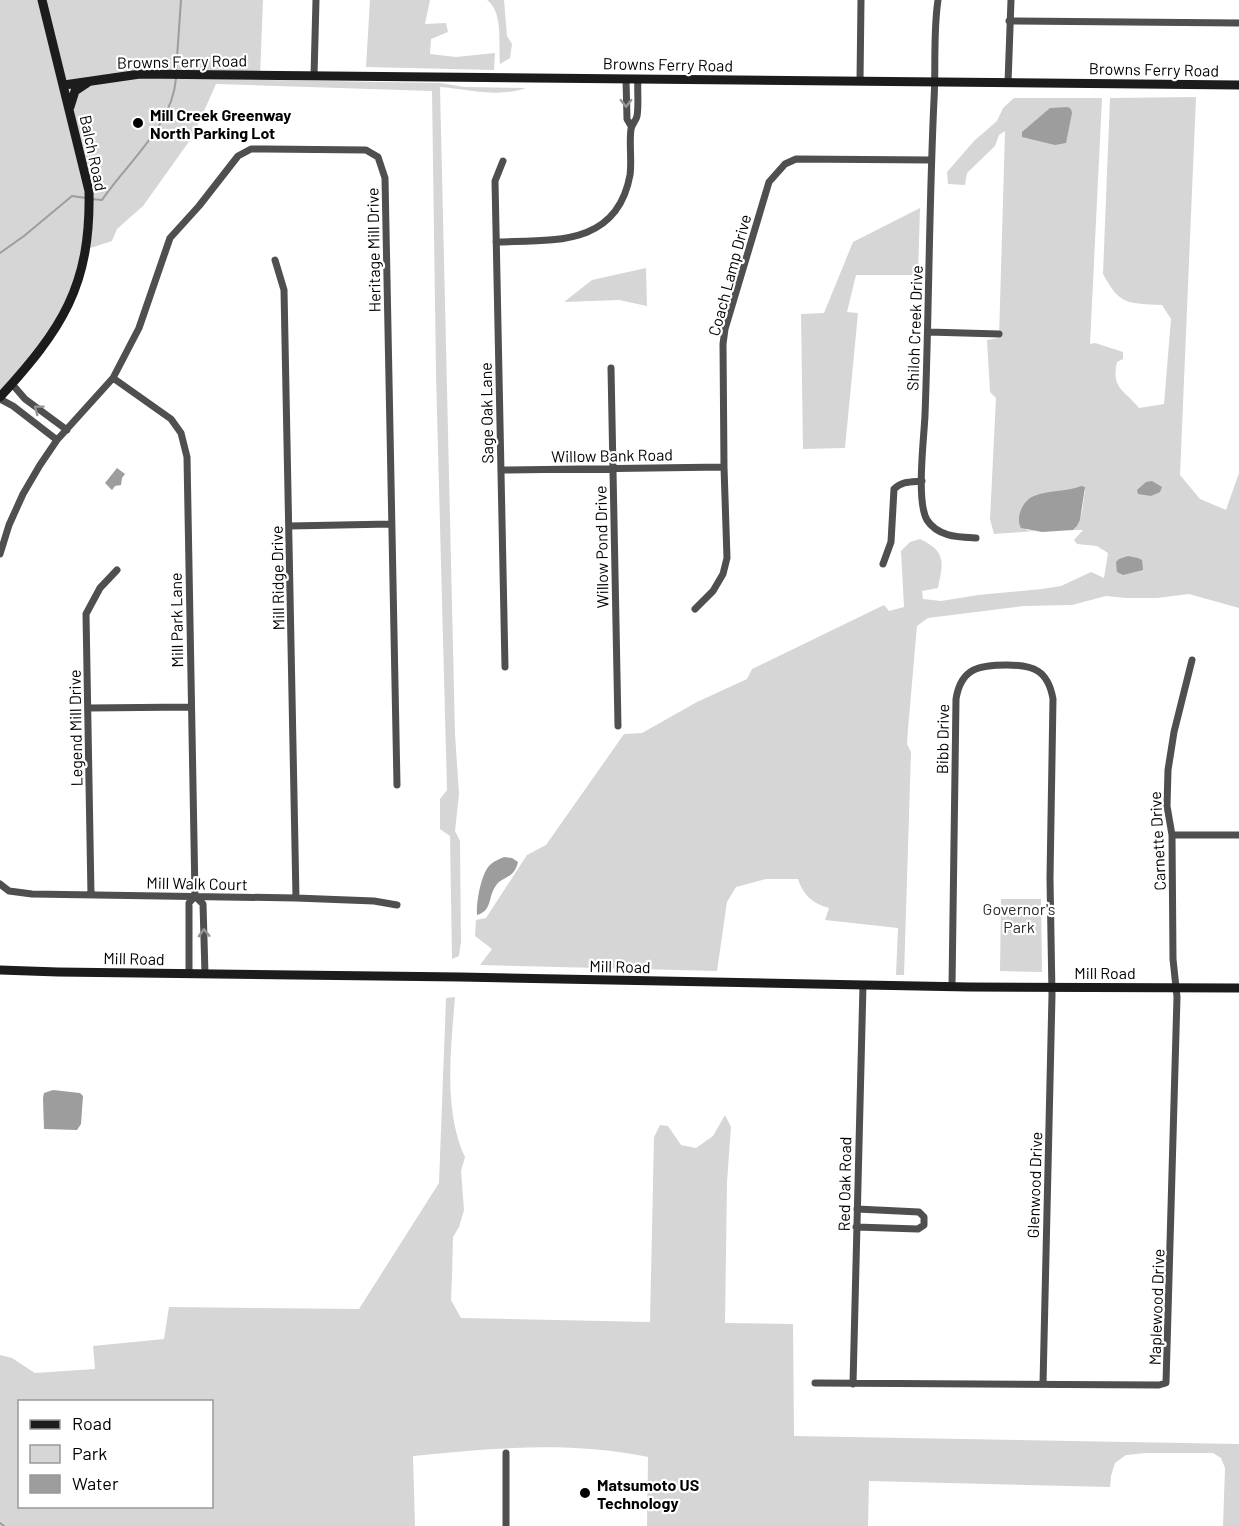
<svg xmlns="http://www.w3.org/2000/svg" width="1239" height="1526" viewBox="0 0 1239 1526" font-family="Barlow,sans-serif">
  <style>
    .green { fill: #d6d6d6; fill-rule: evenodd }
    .water { fill: #9d9d9d }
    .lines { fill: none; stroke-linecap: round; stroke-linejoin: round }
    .stream { stroke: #9d9d9d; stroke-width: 2 }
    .street { stroke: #4f4f4f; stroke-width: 7 }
    .secondary { stroke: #1c1c1c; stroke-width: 9 }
    .oneway { stroke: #959595 }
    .poi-dot { fill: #000; stroke: #fff; stroke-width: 2 }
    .labels { text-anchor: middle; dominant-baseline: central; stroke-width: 4.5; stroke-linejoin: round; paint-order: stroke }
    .street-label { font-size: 16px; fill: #000; stroke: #fff }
    .poi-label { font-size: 16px; font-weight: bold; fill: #000; stroke: #fff; text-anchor: start }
    .park-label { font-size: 16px; fill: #2d2d2d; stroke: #fff }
  </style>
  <rect width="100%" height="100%" fill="#fff"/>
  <!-- green -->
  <path class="green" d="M0,0H263L260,76L218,79L441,83L464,87L526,88C499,98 467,89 440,87L455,734L459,794L455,831L460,841L461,942L459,956L452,959L450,836L440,829V799L447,790L436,374L432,91L216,84L193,136L143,206L117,229L112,241L87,249L67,308L0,397Z
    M370,0H430L425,24L446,23L448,32L431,39L430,54L456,57L495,53L494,70L366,67Z
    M487,0H504L507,36L512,44L510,58L500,64C498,44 504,13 487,0Z
    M1196,97L1180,475L1200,499L1226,510L1239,473V608L1189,594L1157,598H1127L1106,596L1072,605L1023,606L928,618L917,626L908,729L907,744L911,752L904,975H896L898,928L825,920L829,908C813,904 803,895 798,879H766L736,887L727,902L717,971L480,965L492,949L475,936L476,920L486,918L527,855L546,845L624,734L642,733L697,702L747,679L752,669L884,605L889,611L904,607L901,551L910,542L920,539C947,552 943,562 938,588L922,591L923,599L941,601L978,595L1042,589L1061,586L1091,572L1104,578L1108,553L1097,546L1077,544L1074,540L1083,530H1073C1084,521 1082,503 1085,491L1081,486L1072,490L1034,496L1026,530L1036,531L994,534L990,519L996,398L990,392L987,340L999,338L1005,131L999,135L995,146L967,173L965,185L948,184L947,172L974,141L997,121L1003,108L1014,98H1102L1090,344L1095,343L1123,352V359L1117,362C1111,389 1124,389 1139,408L1164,404L1171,319L1162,305C1128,303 1120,306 1103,274L1110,98Z
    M920,208L918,275H856L847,312L858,313L845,448L803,449L801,314L824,313L853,242Z
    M646,268L647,306L619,300L564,302L592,280Z
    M1001,899H1041L1042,972L1000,971Z
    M455,997C451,1047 443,1111 465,1157L461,1171L464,1210L459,1227L453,1237L452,1277L451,1300L461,1318L650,1322L654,1137L660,1125L668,1126L681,1145L696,1148L713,1136L725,1115L731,1127L727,1182L725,1323L793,1324L794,1436L1239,1444V1526H1223L1225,1468L1221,1458L1213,1453H1146L1126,1455L1115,1463L1111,1476L1110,1487L869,1481L868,1526H647L648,1457C570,1441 491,1448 413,1456L415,1526H0V1355L12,1358L35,1373L95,1369L93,1346L164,1339L169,1307L359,1309L439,1183L446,998ZM20,1402H212V1506H20Z"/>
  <!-- water -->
  <path class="water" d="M1068,107L1071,109L1072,113L1066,143L1055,145L1022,137V132L1050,108Z
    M117,468L125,474L122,478L121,485L115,486L112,490L105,483Z
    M1152,481L1162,487L1160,492L1151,496L1138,494L1137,490L1146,482Z
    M1081,486L1085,487L1080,520L1077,526L1073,530L1042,532L1021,528C1015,517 1023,500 1034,496C1049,490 1066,492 1081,486Z
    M1128,556L1138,558L1142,560L1143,570L1123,575L1117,572L1116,562L1119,559Z
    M504,857L512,858L518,862C514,880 501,876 495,887C488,898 492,911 477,915C476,903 481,872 491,864C494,861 500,859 504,857Z
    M53,1090L80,1093L83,1096L81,1124L77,1130L44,1129L43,1098L44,1093Z"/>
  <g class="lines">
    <!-- stream -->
    <path class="stream" d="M176,72L181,0
      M91,199L102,200C127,163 173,125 176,78
      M0,253L24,236L72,196L86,198
      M0,1523L4,1526"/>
    <!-- street -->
    <path class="street" d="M938,0C933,33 936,67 934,100C929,205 929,310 925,415C924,439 916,501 927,520C938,537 959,537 976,538
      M1009,21L1239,23
      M314,76L316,0
      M626,79L627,119L631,126
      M860,81L861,0
      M1008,83L1011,0
      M503,161L495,181L505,667
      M496,242C553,240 617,247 630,175C632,160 629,144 631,129C632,124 636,121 637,116C639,105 637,91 638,79
      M275,260L284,290L296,898
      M928,332L999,334
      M611,368L618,726
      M113,378L171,419L181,433L187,457L195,896L203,904L205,974
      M12,384L25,399L67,430
      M0,399L13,406L57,440
      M501,470L724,467
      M290,526L391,524
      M0,554L9,525L23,494L40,465L57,440L113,378L139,328L170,238L199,206L238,156L251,149H265L366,150L378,157L385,178L397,785
      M883,564L891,542L894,489C902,481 911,482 922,481
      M695,609L713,591L723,574L727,558L724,467L723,344L725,329L769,182L785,164L796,159L931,160
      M89,708L190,707
      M1172,835H1239
      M0,884L9,891L32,894L296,898L374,901L397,905
      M91,895L86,614L100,588L117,570
      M189,973V903L195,896
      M952,987L956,699C961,668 979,665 1007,665C1033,665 1048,670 1053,699L1050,878L1052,995L1043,1384
      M856,1227L918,1229L924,1225V1217L919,1212L857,1209
      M815,1383L1159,1385L1166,1383L1177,997L1173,959L1172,835L1167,806L1168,770L1174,732L1192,660
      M853,1384L863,985
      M506,1526V1453"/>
    <!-- secondary -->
    <path class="secondary" d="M64,85L140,74L1239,85
      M70,107L75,91L87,83
      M0,397C62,329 91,286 89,191L42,0
      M0,970L58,972L460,977L969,987L1239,988"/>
  </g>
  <!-- one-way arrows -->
  <defs><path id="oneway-chevron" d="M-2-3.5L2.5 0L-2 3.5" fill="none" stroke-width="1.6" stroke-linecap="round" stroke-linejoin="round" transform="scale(1.5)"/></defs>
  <g class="oneway">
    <use href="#oneway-chevron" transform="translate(626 103) rotate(89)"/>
    <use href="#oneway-chevron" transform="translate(38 409) rotate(-143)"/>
    <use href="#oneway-chevron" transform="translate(204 933) rotate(-92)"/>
  </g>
  <!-- markers -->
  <g class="poi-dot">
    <circle cx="138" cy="123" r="6"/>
    <circle cx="585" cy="1493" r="6"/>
  </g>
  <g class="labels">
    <!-- street labels -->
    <g class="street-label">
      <text transform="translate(182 61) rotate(-1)">Browns Ferry Road</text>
      <text transform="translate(668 64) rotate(1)">Browns Ferry Road</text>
      <text transform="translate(1154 69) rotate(1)">Browns Ferry Road</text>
      <text transform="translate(94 153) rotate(78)">Balch Road</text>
      <text transform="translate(373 250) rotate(-91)">Heritage Mill Drive</text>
      <text transform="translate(729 275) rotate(-75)">Coach Lamp Drive</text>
      <text transform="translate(914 328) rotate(-88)">Shiloh Creek Drive</text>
      <text transform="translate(486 413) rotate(-91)">Sage Oak Lane</text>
      <text transform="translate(612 455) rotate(-1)">Willow Bank Road</text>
      <text transform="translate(601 547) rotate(-91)">Willow Pond Drive</text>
      <text transform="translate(277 578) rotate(-91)">Mill Ridge Drive</text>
      <text transform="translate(176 620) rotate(-91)">Mill Park Lane</text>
      <text transform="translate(75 728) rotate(-91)">Legend Mill Drive</text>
      <text transform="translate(942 739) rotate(-89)">Bibb Drive</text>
      <text transform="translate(1157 841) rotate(-93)">Carnette Drive</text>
      <text transform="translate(197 883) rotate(1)">Mill Walk Court</text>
      <text transform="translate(134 958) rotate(1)">Mill Road</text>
      <text transform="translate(620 966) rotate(1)">Mill Road</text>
      <text x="1105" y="972">Mill Road</text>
      <text transform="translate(844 1184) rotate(-89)">Red Oak Road</text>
      <text transform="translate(1034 1185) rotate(-88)">Glenwood Drive</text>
      <text transform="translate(1156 1307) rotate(-88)">Maplewood Drive</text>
    </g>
    <!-- poi labels -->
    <g class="poi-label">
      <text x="150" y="114">Mill Creek Greenway<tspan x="150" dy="18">North Parking Lot</tspan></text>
      <text x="597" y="1484">Matsumoto US<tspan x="597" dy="18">Technology</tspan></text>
    </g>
    <!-- park labels -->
    <g class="park-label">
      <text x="1019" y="908">Governor's<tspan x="1019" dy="18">Park</tspan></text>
    </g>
  </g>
  <!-- legend -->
  <rect x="18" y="1400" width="195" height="108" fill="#ffffff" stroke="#999999" stroke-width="1.5"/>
  <rect x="30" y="1420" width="30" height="9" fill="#1c1c1c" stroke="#999999" stroke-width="1.5"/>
  <text x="72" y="1430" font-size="18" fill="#000000">Road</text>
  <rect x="30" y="1445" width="30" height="18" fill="#d6d6d6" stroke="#999999" stroke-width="1.5"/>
  <text x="72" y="1460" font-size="18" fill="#000000">Park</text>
  <rect x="30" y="1475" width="30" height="18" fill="#9d9d9d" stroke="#999999" stroke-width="1.5"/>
  <text x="72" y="1490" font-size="18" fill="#000000">Water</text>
</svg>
